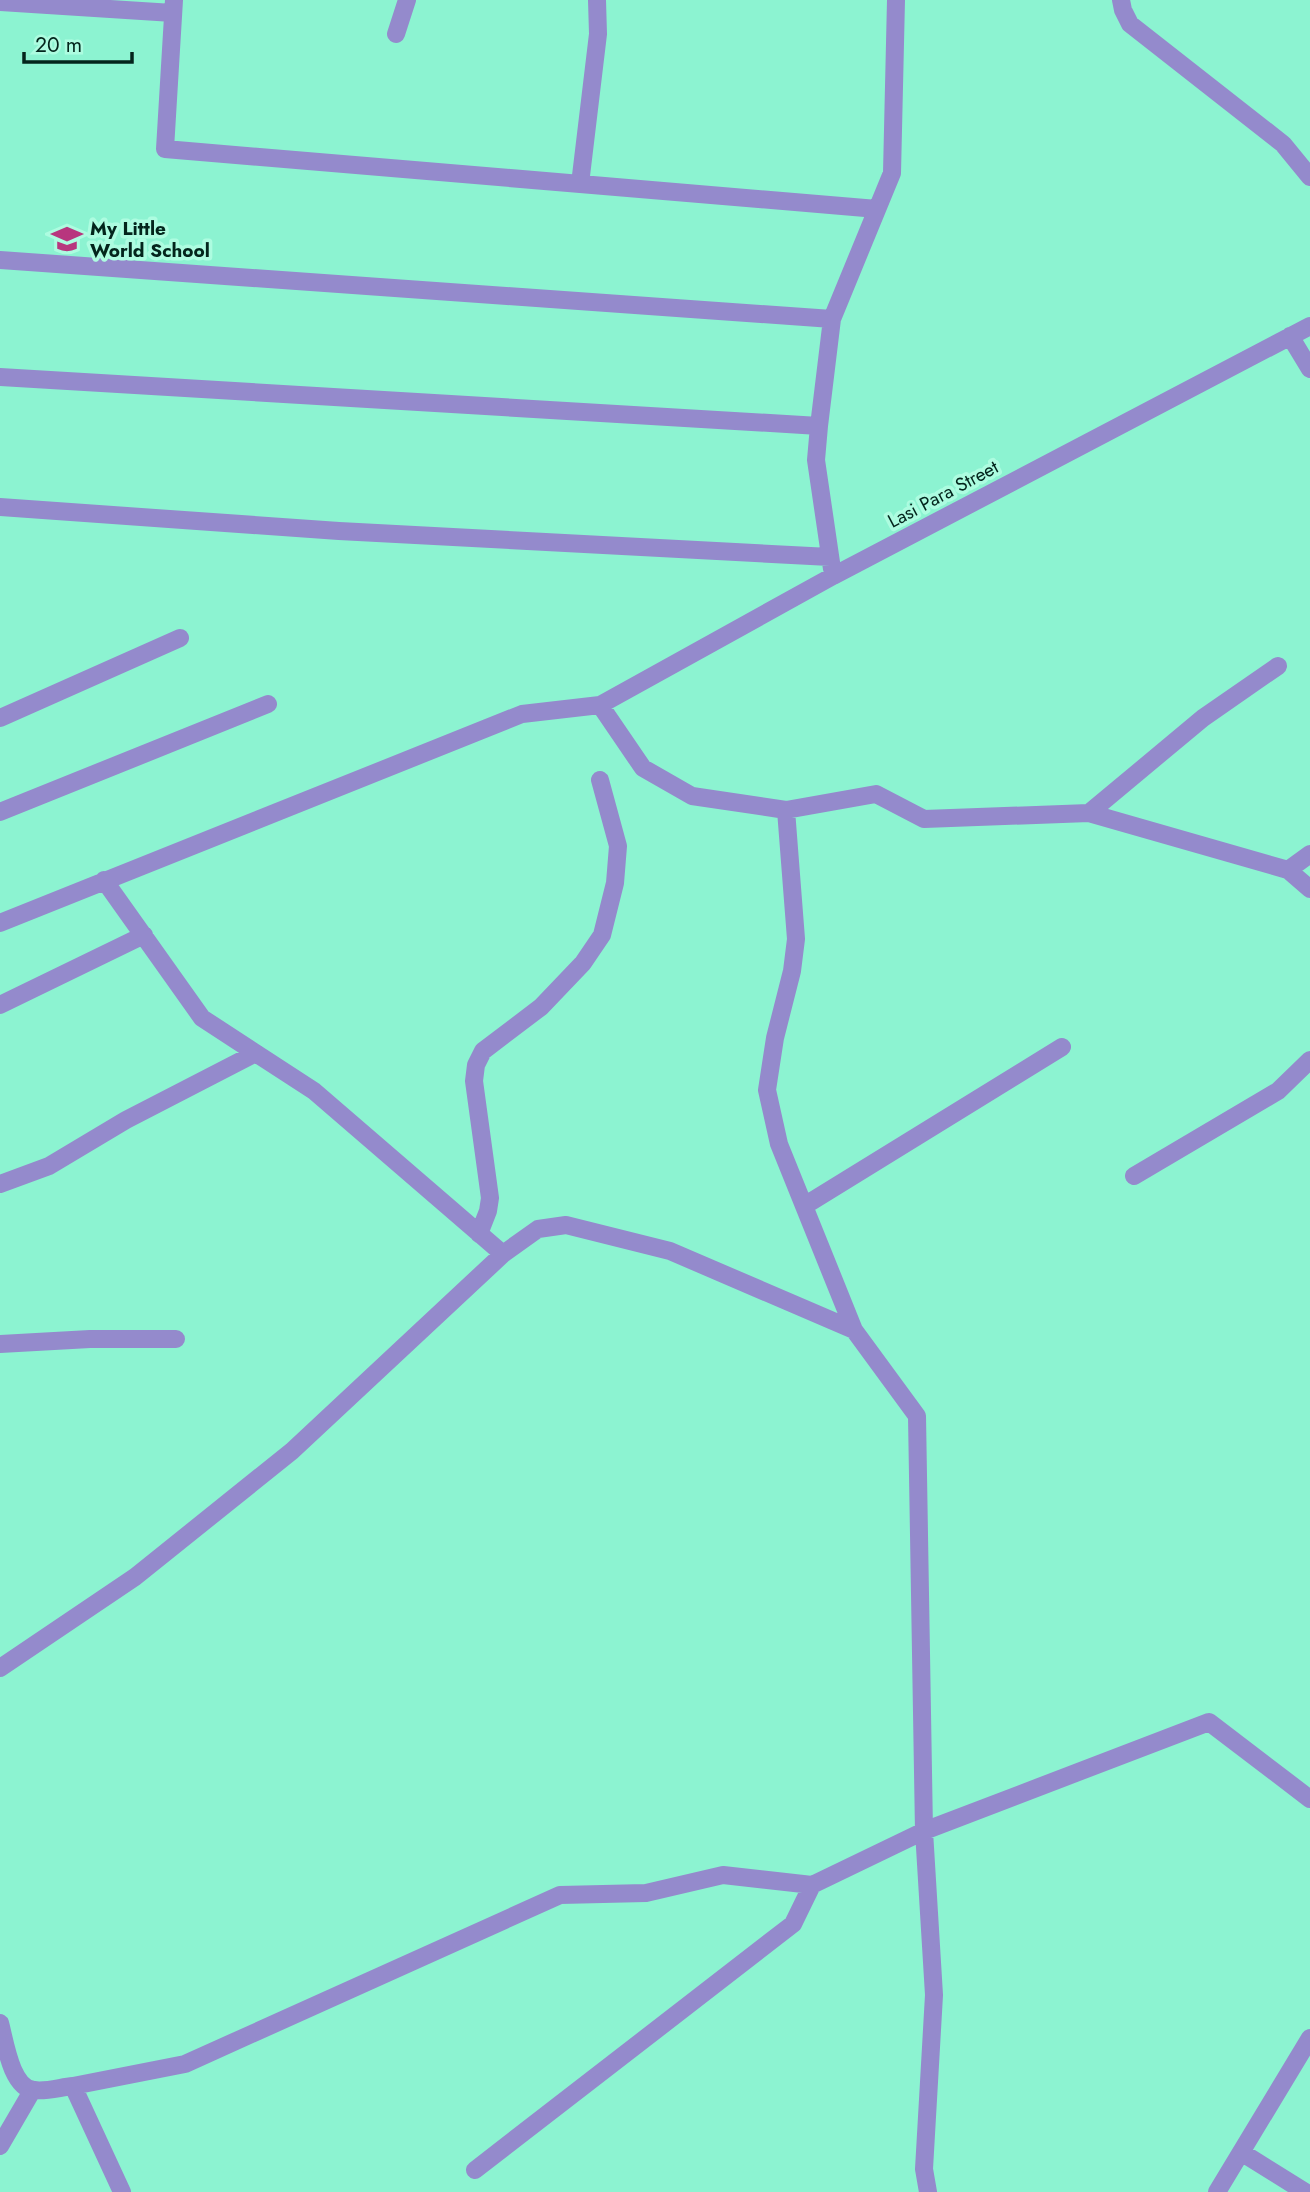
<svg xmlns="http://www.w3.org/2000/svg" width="1310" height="2192" viewBox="0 0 1310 2192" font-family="Jost,sans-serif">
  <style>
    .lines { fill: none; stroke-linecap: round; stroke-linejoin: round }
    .minor { stroke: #948acc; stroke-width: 18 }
    .labels { text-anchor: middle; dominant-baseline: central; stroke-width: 7; stroke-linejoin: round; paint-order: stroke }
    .poi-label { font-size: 19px; font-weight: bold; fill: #03251c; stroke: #adfce0; text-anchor: start }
    .street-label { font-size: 19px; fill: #03251c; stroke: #adfce0 }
  </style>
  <rect width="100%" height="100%" fill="#8cf3d1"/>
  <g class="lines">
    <!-- minor -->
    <path class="minor" d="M174,0L165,149L877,209
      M1121,0L1123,10L1130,24L1283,144L1310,177
      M0,2L173,13
      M396,34L407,0
      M580,184L598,34L597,0
      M0,260L832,319
      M1290,336L1310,369
      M0,377L819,426
      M0,507L339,531L830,557
      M832,569L816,460L819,426L832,319L892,173L896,0
      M600,705L643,768L692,796L786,810L876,794L924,819L1089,813L1203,718L1278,666
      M0,718L180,638
      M786,810L796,939L792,971L775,1038L767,1090L779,1144L854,1330L917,1416L924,1831L934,1995L924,2169L928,2192
      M0,812L268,704
      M1089,813L1288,870L1310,889
      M1288,870L1310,854
      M104,880L202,1018L314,1091L503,1254
      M0,923L522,714L600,705L833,576L1310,326
      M0,1005L144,935
      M1134,1176L1278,1091L1310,1060
      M0,1184L49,1166L126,1120L256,1053
      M804,1206L1062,1047
      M479,1234L488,1211L490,1198L474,1081L476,1065L483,1051L541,1007L583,963L602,935L615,883L618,846L600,780
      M0,1344L90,1339H176
      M0,1668L135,1577L292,1451L503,1254L538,1229L566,1225L670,1251L854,1330
      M0,2023C5,2041 11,2088 34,2090C46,2092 61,2087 73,2086L122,2192
      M73,2086L185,2064L560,1895L646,1893L723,1875L812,1885L924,1831L1209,1722L1310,1799
      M0,2146L32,2091
      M1241,2152L1305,2192
      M475,2170L793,1924L812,1885
      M1217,2192L1310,2038"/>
  </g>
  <!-- icons -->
  <defs>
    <symbol id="school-bare" viewBox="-9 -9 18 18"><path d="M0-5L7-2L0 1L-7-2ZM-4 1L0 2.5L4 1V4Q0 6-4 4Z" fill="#b8367e" stroke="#adfce0" stroke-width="2.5" paint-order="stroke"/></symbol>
  </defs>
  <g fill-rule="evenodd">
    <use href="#school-bare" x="45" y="217" width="44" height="44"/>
  </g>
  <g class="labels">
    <!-- poi labels -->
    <g class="poi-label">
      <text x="90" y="228">My Little<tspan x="90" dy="22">World School</tspan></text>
    </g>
    <!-- street labels -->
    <g class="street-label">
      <text transform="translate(943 494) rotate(-28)">Lasi Para Street</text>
    </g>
  </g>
  <!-- scale -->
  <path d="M24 52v10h108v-10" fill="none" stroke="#03251c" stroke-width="3.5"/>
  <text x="35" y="52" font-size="21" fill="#03251c" stroke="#adfce0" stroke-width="5" paint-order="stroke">20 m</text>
</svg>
